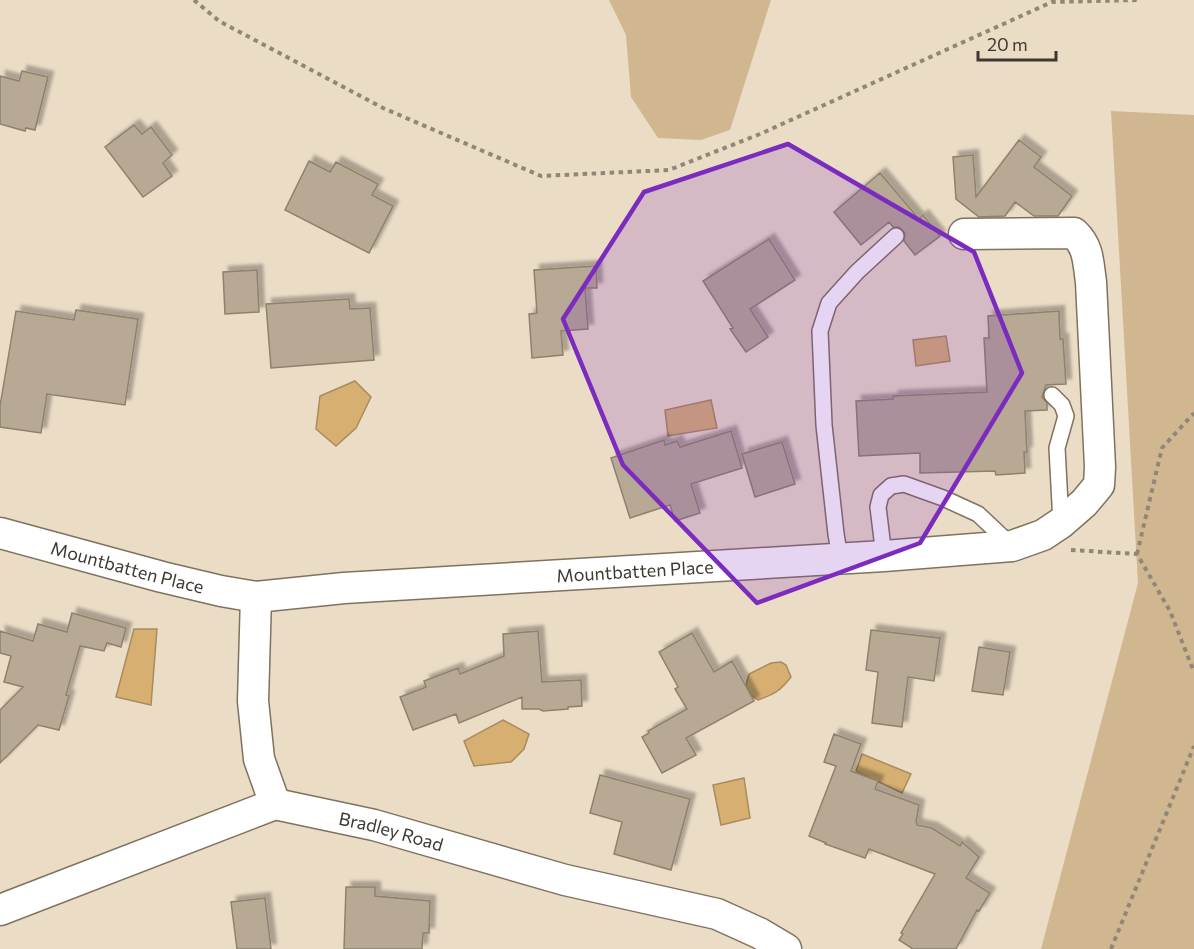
<svg xmlns="http://www.w3.org/2000/svg" width="1194" height="949" viewBox="0 0 1194 949" font-family="Commissioner,sans-serif">
  <style>
    .green { fill: #d0b790 }
    .water { fill: #d6af71; stroke: #a88c5e; stroke-width: 1.5 }
    .building { fill: #b7a993; stroke: #8f816d; stroke-width: 1.5; filter: url(#shadow) }
    .lines { fill: none; stroke-linecap: round; stroke-linejoin: round }
    .lane-casing { stroke: #7f725e; stroke-width: 18 }
    .street-casing { stroke: #7f725e; stroke-width: 33 }
    .path { stroke: #918778; stroke-width: 4; stroke-dasharray: 4.5 4.5; stroke-linecap: butt }
    .lane { stroke: #fff; stroke-width: 15 }
    .street { stroke: #fff; stroke-width: 30 }
    .marked { fill: #7b2cbf; fill-opacity: 0.2; stroke: #7b2cbf; stroke-width: 4.5; stroke-linejoin: round }
    .labels { text-anchor: middle; dominant-baseline: central; stroke-width: 4.5; stroke-linejoin: round; paint-order: stroke }
    .street-label { font-size: 18px; fill: #3e3930; stroke: #ebdcc6 }
  </style>
  <defs>
    <filter id="shadow"><feDropShadow dx="5.5" dy="-5.5" stdDeviation="1.5" flood-color="#0004"/></filter>
  </defs>
  <rect width="100%" height="100%" fill="#ebdcc6"/>
  <!-- green -->
  <path class="green" d="M609,0H771L730,130L701,140L658,138L631,97L626,35Z
    M1111,111L1194,115V949H1041L1138,583Z"/>
  <!-- water -->
  <path class="water" d="M946,336L950,361L916,366L913,340Z
    M355,381L371,397L356,428L336,446L316,429L320,396Z
    M711,400L717,428L668,436L665,410Z
    M134,629H157L151,705L116,697Z
    M781,662L786,665L791,677C780,691 775,694 758,700L752,696L746,685L749,674L771,663Z
    M503,720L529,734L524,749L511,762L474,766L464,741Z
    M862,754L911,774L902,793L856,771Z
    M744,778L750,818L721,825L713,785Z"/>
  <!-- building -->
  <path class="building" d="M22,71L48,77L35,130L26,128L25,131L0,124V76L19,81Z
    M134,125L142,134L151,127L172,155L163,163L172,176L143,197L105,147Z
    M1019,140L1041,157L1034,167L1072,196L1058,216H1034L1015,202L1005,216L979,217L956,199L953,157L973,155L976,197Z
    M309,161L330,172L336,162L378,184L372,195L393,206L369,253L285,210Z
    M880,173L919,219L923,215L940,236L915,255L904,241L905,233L899,227H893L889,222L861,245L834,212Z
    M769,239L795,280L750,309L768,337L746,352L730,329L733,328L703,281Z
    M596,266L597,288H585L588,329L561,331L563,355L532,358L529,314L537,313L534,270Z
    M257,270L259,312L225,314L223,272Z
    M349,299L350,309L370,308L374,360L271,368L266,304Z
    M76,310L138,319L125,405L47,394L41,433L0,427V406L16,311L74,320Z
    M1059,311L1060,339H1063L1066,384L1046,385L1042,397L1047,403V410L1025,411L1027,452H1024L1025,473L996,475L995,471L920,473V453L859,456L856,401L893,399V396L987,392L984,338H989L988,316Z
    M731,431L742,468L691,484L700,513L675,521L670,505L630,518L611,458L664,440L665,445L677,441L680,447Z
    M782,442L795,484L755,497L742,454Z
    M72,613L126,628L121,647L107,643L104,651L80,646L66,695L69,696L59,730L38,725L0,763V710L23,687L4,682L11,656L0,653V631L33,641L38,624L67,632Z
    M871,630L940,638L934,681L908,677L902,727L872,723L878,672L866,670Z
    M538,631L542,682L581,680L582,706L568,707V709L543,711L539,709H522V697L459,723L456,714L413,730L400,697L426,687L424,681L458,668L460,674L504,656L503,634Z
    M692,633L714,672L732,661L754,701L686,738L696,755L662,773L642,737L649,733L648,731L687,709L675,689L678,687L659,652Z
    M979,647L1010,652L1003,695L972,691Z
    M834,734L861,744L851,771L878,781L875,789L919,805L916,822L917,823V825L932,828L960,846L962,842L979,857L966,878L990,893L979,911L977,910L956,949H913L899,940L903,934L901,933L935,874L869,849L865,858L825,844L826,843L809,836L836,766L824,762Z
    M600,775L690,799L671,870L614,854L622,822L590,813Z
    M346,887H375V896L430,901L429,933H423L422,949H344Z
    M265,898L271,949H237L231,902Z"/>
  <g class="lines">
    <defs>
      <path id="lane" d="M1052,395L1062,405L1066,416L1057,448L1061,523
        M884,556L878,507L881,495L891,486L904,484L943,498L978,514L1011,545
        M840,558L836,534L824,425L820,331L829,303L857,272L896,236"/>
      <g id="street">
        <path id="s1" d="M0,533L162,577L221,591L256,597L344,588L884,556L1012,546L1043,535L1061,523L1084,503L1099,485L1100,467L1091,282C1088,262 1089,247 1074,233L964,234"/>
        <path d="M256,597L253,701L259,759L275,804"/>
        <path id="s2" d="M0,910L275,804L374,825L565,880L717,914L759,933L786,949"/>
      </g>
    </defs>
    <!-- lane casing -->
    <use href="#lane" class="lane-casing"/>
    <!-- street casing -->
    <use href="#street" class="street-casing"/>
    <!-- path -->
    <path class="path" d="M194,0L219,21L383,108L541,176L669,170L760,134L1052,2L1138,0
      M1071,550L1137,554L1170,611L1194,672
      M1137,554L1162,448L1194,413
      M1111,949L1194,746"/>
    <!-- lane -->
    <use href="#lane" class="lane"/>
    <!-- street -->
    <use href="#street" class="street"/>
  </g>
  <!-- marked area -->
  <path class="marked" d="M788,144L974,252L1022,373L920,543L757,603L623,465L563,319L644,192Z"/>
  <g class="labels">
    <!-- street labels -->
    <g class="street-label">
      <text stroke="none"><textPath href="#s1" startOffset="132">Mountbatten Place</textPath></text>
      <text stroke="none"><textPath href="#s1" startOffset="644">Mountbatten Place</textPath></text>
      <text stroke="none"><textPath href="#s2" startOffset="414">Bradley Road</textPath></text>
    </g>
  </g>
  <!-- scale -->
  <path d="M978 51v9h78v-9" fill="none" stroke="#3e3930" stroke-width="3"/>
  <text x="987" y="51" font-size="18" fill="#3e3930" stroke="#ebdcc6" stroke-width="4.5" paint-order="stroke">20 m</text>
</svg>
